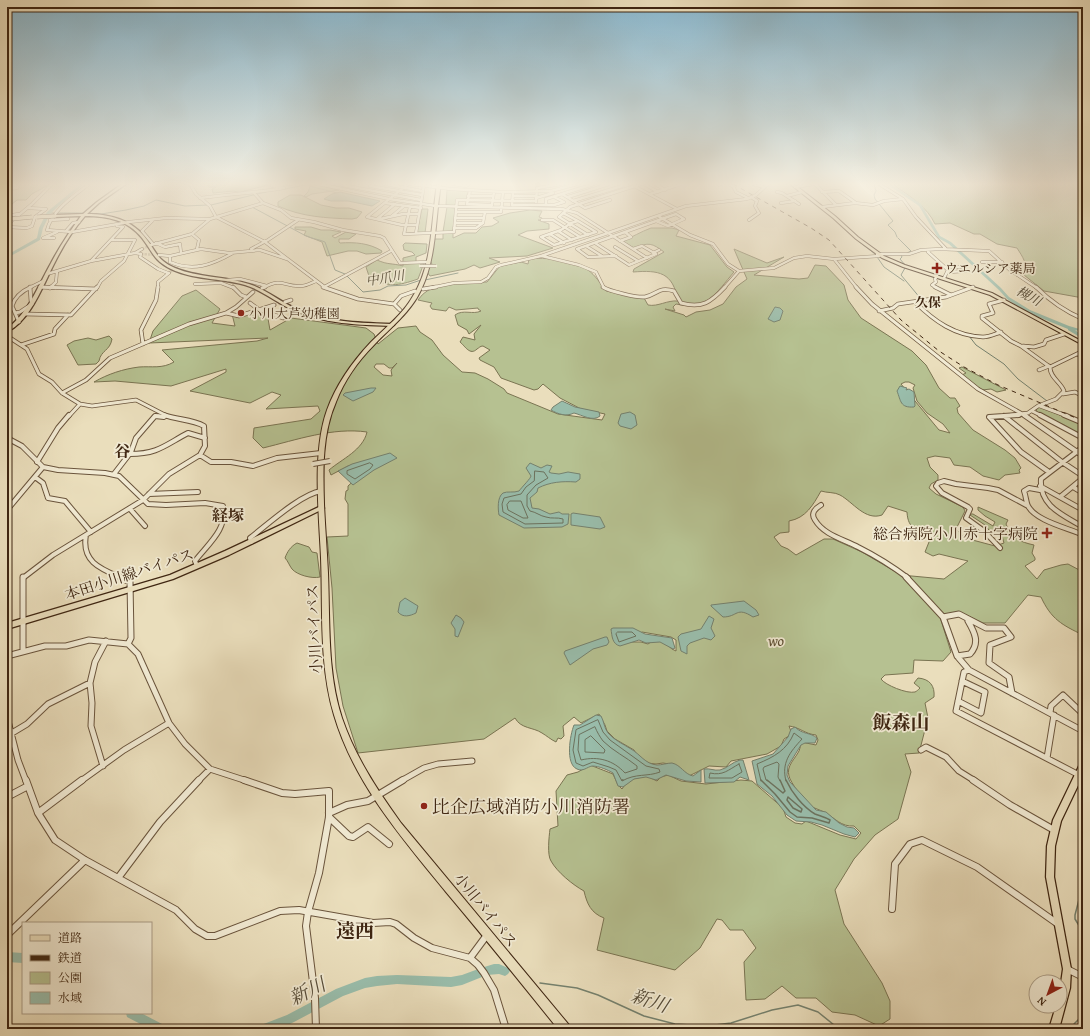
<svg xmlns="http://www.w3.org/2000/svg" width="1090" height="1036" viewBox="0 0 1090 1036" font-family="'Gentium Book Plus','Noto Serif JP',serif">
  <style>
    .green { fill: #b6c191; stroke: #7a7452; fill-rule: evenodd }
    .water { fill: #99bdab; stroke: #75816e }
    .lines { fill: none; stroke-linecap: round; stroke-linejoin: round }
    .shore-far1 { stroke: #6c725e; stroke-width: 1 }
    .shore { stroke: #6c725e; stroke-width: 1.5 }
    .stream-far1 { stroke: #75816e; stroke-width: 1 }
    .stream { stroke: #75816e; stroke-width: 1.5 }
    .river { fill: #99bdab; fill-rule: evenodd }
    .minor-tunnel-far1 { stroke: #c8b99a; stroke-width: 2.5; stroke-dasharray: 2.5 1; stroke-linecap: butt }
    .minor-tunnel { stroke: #c8b99a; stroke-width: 3; stroke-dasharray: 3 1.5; stroke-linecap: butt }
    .minor-far4-casing { stroke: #6a543c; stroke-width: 3.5 }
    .minor-far3-casing { stroke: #6a543c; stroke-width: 4.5 }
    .minor-far2-casing { stroke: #6a543c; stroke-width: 6 }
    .minor-far1-casing { stroke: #6a543c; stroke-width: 7 }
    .minor-casing { stroke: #6a543c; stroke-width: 8 }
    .major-casing { stroke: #3f2612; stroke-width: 2.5 }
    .highway-casing { stroke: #3f2612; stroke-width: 2 }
    .minor-far4 { stroke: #f1ead3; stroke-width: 2.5 }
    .minor-far3 { stroke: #f1ead3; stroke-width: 3 }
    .minor-far2 { stroke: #f1ead3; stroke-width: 4 }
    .minor-far1 { stroke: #f1ead3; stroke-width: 5 }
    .minor { stroke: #f1ead3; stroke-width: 6 }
    .major { fill: #eadebc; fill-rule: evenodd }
    .highway { fill: #eadebc; fill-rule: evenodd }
    .rail { stroke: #3f2612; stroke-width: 1; stroke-dasharray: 4.5 4.5; stroke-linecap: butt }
    .minor-bridge-far1-casing { stroke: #6a543c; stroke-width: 3.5; stroke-linecap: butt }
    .minor-bridge-casing { stroke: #6a543c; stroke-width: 6; stroke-linecap: butt }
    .major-bridge-casing { stroke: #3f2612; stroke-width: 4.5; stroke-linecap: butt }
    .minor-bridge-far1 { stroke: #f1ead3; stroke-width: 2.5 }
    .minor-bridge { stroke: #f1ead3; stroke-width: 4 }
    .major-bridge { stroke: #eadebc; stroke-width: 3.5 }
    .poi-dot { fill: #8f2418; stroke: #f1ead3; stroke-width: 1.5 }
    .labels { text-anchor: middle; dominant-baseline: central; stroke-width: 3.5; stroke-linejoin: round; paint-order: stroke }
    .far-poi-label { font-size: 13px; fill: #3f2612; stroke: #f1ead3; text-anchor: start }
    .far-water-label { font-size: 13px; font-style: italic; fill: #564c38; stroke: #f1ead3 }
    .far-neighbourhood-label { font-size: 13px; font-weight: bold; fill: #3f2612; stroke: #f1ead3 }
    .poi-label { font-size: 15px; fill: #3f2612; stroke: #f1ead3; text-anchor: end }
    .street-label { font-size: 15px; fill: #3f2612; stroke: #f1ead3 }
    .park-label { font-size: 15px; font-style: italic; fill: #5d4d32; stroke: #f1ead3 }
    .neighbourhood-label { font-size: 16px; font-weight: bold; fill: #3f2612; stroke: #f1ead3 }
    .near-poi-label { font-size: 18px; fill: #3f2612; stroke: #f1ead3; text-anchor: start }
    .near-neighbourhood-label { font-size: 19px; font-weight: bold; fill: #3f2612; stroke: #f1ead3 }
    .near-water-label { font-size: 19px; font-style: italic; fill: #564c38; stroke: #f1ead3 }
  </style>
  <rect width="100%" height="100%" fill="#eadebc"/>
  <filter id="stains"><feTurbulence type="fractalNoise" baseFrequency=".005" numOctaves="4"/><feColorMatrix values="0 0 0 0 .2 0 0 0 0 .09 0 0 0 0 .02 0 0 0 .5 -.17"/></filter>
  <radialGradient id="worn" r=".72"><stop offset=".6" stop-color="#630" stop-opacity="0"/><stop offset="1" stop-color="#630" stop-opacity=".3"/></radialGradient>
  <!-- green -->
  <path class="green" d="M19,184H50L32,194L26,200H17L7,208V191L19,189Z
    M206,184H273L244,191L242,193L233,191L213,193L212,189L216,187H209Z
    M311,184H312L339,190L312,194L306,197L304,196L308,192Z
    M895,184H1083V298L1044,291L1024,275C1029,265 1022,256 1017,248L997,244L980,234H974L950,223L935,224C927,207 911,197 895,186Z
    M447,190L468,191L466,200H456L455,206L446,205Z
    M290,195H301L321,205L336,208H349L362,212L357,218L352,219C326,218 302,217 278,206V202Z
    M447,207L455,208L453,231L443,232Z
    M422,209H428L425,233L417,232Z
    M530,210L542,211L539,217L542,218V220H538L549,224V229L527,231L518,235L553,248L527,256L489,258L500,262L480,268L474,265L465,269L430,276L427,272L432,264L429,259L432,239H443V233H453V238L464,233H476L482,227L492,226L499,222L493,218L510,213Z
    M295,227H311L321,230H330L341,232L332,236L335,238L346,232L356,234L349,239H339V242L340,243C355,242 369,243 382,251L381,253L366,254L357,251H348L327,256L322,242L304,235L306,231L295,229Z
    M651,228H672L679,230L676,236L710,245L727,267L734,272C716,293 707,311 676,304L673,307L675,311L665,309L684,315L686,317L696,312L710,310L723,304L736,287L747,279L734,249L767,263L784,257L754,275L799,279L808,278L815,265L826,266L844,285L848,300L861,318L912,351L926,365L939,388L950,398H955L960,406L957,408L958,413L973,430L1005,450L1015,458L1021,468L1019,470L1020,473L1005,475L999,480L983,476L970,467L954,465L950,458L935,456L927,458L930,467L938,475V480L931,484L929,488L936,494L963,507L965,511L956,529L965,538L995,546L1004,543L1002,536L992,534L985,525L970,515V514H973L993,526L995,522L985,516L978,510V507L1008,520L1006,524C1011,538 1020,542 1034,545L1032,553L1035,558V560L1025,566L1037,579L1044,570L1061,565L1068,564L1083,572V635C1062,625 1051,619 1041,597L1028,595L1005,623H983L960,612L940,617L951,652L943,661L914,660L913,673L885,675L881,679C885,685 907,694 915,692C917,691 918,690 920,688L914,683L918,678C930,679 935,686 934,697L925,703L928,718L919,753L905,754L911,772L898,819L875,835L854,859L835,890L844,924L882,983L890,1001V1019L879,1026L855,1015L832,1012L816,998H796L782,986L765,999L746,1000L744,962L756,948L743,930H730L722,920L717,919L700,948L675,970L597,950L604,918C591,913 587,904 584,891C573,885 557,872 551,861C547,855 549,837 550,829L558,826L556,791L567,775L578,772L590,765L613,774L618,785L622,789L628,780L647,776L657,781L661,777L668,775L681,781L706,784L741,780L752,781L783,808L786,817L795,823L802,824L806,821L840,835L856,839L861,833L854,826C841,827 835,818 824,812C820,810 814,808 810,806C805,802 790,782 789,776C786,766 795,759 799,751C800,748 801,745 801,742L816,745L818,740L816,735C805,734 799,727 789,726L792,734L784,739L781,746L767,754L731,761L726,767L709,766L687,777L675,765L663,763L656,764L647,763L639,759L634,750L615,739L607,731L605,725L599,714L581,723L574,717L563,726L564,736L561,739L558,738L556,742C550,739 547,736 542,733C533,727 521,729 515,718L484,739L358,753L343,706L336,668L332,588L327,537L348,536V504L345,499L346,491L348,490V486L378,458L348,466L331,475L329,470C342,459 363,450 367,432C333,427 296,440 263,448L253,438L254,428L311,419L320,411L318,406L266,409L281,395L272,392L250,403L190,391L226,372V369L171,386L115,381L94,382C108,374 123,369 139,367C152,366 162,369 174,362L162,350L257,341L268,338L149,343L153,331L182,296L196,290L220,309L212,323L235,326L232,314L267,313L270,330L291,318L366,328L374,334L378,344L398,328L416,326L420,332L432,340L443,355L462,372L475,373L488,379L504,389L507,393L558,414L602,420L605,414L581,409L560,398L543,384L538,389L534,390L501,378L494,367L480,360L479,358L490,350L483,346C480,346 479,348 477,349C470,356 465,346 460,342L463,337L475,340L474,334L481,325L469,334L467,330L458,325L455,315C463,309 473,315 481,311L478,309V308L456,310L449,307L446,311L432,309L430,306L432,303L418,300C432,279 465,283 487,282L500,266L521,262L528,264L529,259C543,257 577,260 588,270C595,275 601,284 606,291L644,298L648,305C658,307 667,300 678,301C673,272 659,270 633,272L634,269L664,252C652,243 649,242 634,248L622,241C633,237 640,232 651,228ZM397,363L391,370L392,376L383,375L374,367L376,364H384L389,368H392ZM905,382H909L915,385L913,388L917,401L927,413L943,424L950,433L939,430L901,384ZM821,491C827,493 835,492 840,495C853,502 865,521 882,515L888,506L907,512C908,530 917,529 931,537L925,552L933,556L939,554L968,561L944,579L901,575L862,552L833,539H824L796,555L788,549L781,546L774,537L780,533L789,532V521C806,518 813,505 821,491ZM642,632L671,637L676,640V651L672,649L664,642L654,640L648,644L641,642H628Z
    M405,243L427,244L426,253L416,257V262L424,263L418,279C398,286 387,288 369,276L366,267L377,260C388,265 392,263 403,266V258L415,255L412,252L404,250L403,245Z
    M109,336L112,339C110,351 101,350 99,361L96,364L78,365L67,345L74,341L88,338L96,340Z
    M962,367L1006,390L997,392L991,389L982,390L962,375L966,373L959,368Z
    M1041,407L1083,425V436L1036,412L1037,408Z
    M297,543L309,547L312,552L317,553L320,577C312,579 297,575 292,569C289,565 288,561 285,558C287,552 291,546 297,543Z"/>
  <!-- water -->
  <path class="water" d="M340,192L380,201L372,206L348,201H331L324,199L332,194Z
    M775,307L780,308L783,311L780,320L774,322L768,319Z
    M900,386L907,388L906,390L909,389L914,392L915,406L914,407C900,408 901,401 897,391Z
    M371,388H376L373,392L353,401L343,395L345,393Z
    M562,401L575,407L599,412L600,416C593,422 582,415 574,413C566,417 558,414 551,410L553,407Z
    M630,412L635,415L637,425L631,429L620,426L618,423L621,414Z
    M390,453L397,458L374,470L353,485L338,471L352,464Z
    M530,463L541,468L547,465L552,466L549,472L551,473L559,474L568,472L580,474V479L576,482C562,481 550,482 538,488L537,492L530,498L532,508L539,509L550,514L559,512L562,514H569L568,524L562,527L524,528L499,515C498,510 497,497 503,493C507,491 514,493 519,491C522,487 531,478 531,476L526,468Z
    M573,513L600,517L605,527L600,529L571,525V514Z
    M405,598L418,606L416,613C410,616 403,618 398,612L400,602Z
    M744,601L756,610L759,615L753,617C736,606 738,617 723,617L711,606V605Z
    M456,615L461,618L464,622L458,637L455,636V629L451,623Z
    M709,616L714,619L711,628L715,636L711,640L704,638L690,643L687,646V654L681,651L678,637L681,634L701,629Z
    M613,628H633L645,634L672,638L675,648L673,649L660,642L646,643L639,640L620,646C612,644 612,636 611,629Z
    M605,637H607L609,642L607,645L593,649L570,665L564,653L565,651Z
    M596,715L601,716C604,721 604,728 608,733C614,740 623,744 631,749C640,754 645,764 657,765C662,765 667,763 672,763C681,765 684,774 693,776L701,770V782L686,781L666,775L656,780L646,777L634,779L623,787L618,786L613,773C608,770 599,766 592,766C587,767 583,772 577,769C565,764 570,735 574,725H580Z
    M795,727C803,735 810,732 817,738L815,743H805L801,745L788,766L787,775L790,782L816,810L826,812L839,823L847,827L854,828L859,833L855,837L844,834L822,825L811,822L796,821L787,815L772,796L757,784L752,761L773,754L788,737L791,729Z
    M740,760H743L749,780L740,777L734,782L705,783L704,769C710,768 714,771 720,770C728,768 732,762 740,760Z"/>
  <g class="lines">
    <!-- shore-far1 -->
    <path class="shore-far1" d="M370,463L373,465L370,469L355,479L347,474V471Z
      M535,471L544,472L548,478L536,485L527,495V506L530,511C536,512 540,516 546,517C552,519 557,517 563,519V523L525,524L503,512L502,504L504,498L521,494L526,487L534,481Z
      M510,501H521L528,518H523L508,510L507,505Z
      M618,632H632L636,636L619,642L616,634Z
      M598,720L603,732L610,740L646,766L659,769L660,772C647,777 636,773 622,781L616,770L609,767L593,762L583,766L576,763L573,750L576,730Z
      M595,727C597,732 600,737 603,741C613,751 626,757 637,766V769L625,773C613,760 598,756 581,760L578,750L579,735Z
      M591,736L605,750L604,753L585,752V740Z
      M739,764L742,772L732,778H709L710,773C723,776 728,770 739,764Z
      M761,781L757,764C774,757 787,750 794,733L802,739C790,752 781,763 786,781
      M768,781L766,780L763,769L764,767L777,762L779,764L778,777L780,781"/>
    <!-- shore -->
    <path class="shore" d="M622,780H623
      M761,780L775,794L790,812L797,817L812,818L829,823L830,820C825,817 820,816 815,814C803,807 792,793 786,780
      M767,780L783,793L785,791L780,780
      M788,797L802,809L801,812L793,808L787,800Z"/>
    <!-- stream-far1 -->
    <path class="stream-far1" d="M874,184L876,191L874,195L875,199L893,221L888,225L895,232L897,237
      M305,185L337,193
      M285,189L305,185
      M211,205L266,192
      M252,207L306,236C313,239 318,239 325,242L335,270L345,274
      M48,213H84
      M87,213L101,214L126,210L144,206L156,200L185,206L208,205
      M898,238L911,251L907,253
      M857,240L875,254L884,267L904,281
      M901,255L902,257L900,259L905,265
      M905,268L901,275L921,299
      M347,276L363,292L380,290L388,286L406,285L421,280
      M425,280L458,273
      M969,336L976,345L1004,364L1018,379L1047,401"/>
    <!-- stream -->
    <path class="stream" d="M1083,827L1080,843L1083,858
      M1083,884L1075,915V919L1083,932
      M1080,973L1079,966L1083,960
      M1080,978L1083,1003
      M540,983L577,988L598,995L644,1016L675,1024L707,1026L731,1023L772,1010L798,1005L818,1012L839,1029
      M1073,1029L1074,1024L1083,1015"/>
    <!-- river -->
    <path class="river" d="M81,184H84L50,214L43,228L40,240L7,258V255L37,238L39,228L47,212Z
      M887,184H891L921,204L940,236L951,242L1001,288L1009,297L1030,310L1069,326L1083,330V332L1075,330L1083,336V339L1068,330V329L1026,312L1007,299L999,290L949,244L938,238L919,206Z
      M7,952L23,953V963L7,962Z
      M494,964H499L508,968L510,971L508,974L505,976L499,974L487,975L462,985L451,987L397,984L377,986L365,988L343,996L294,1022L279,1029H260L261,1025L287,1015L336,989L365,978L377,976L397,975L451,977L462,975L481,968Z
      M126,1013H141L164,1025L165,1029H150L127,1017Z"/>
    <!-- minor-tunnel-far1 -->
    <path class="minor-tunnel-far1" d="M142,249L151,245
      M141,254L158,255
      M170,272L178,268"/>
    <!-- minor-tunnel -->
    <path class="minor-tunnel" d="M274,305L285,302
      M400,310L405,317"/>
    <defs>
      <path id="minor-far4" d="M89,184C74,196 52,210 47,230L72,232L129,222L166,218L210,219L263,203
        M190,184L196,194L210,206L216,217L265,242L326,288
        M319,184L389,199L436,206L562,209L577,213L608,233L686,206L747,199L756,195L768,184
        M385,184L422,191
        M408,184L367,217L402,225H417
        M410,184L451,189L503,192L551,191L577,184
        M453,184L466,186L469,184
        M644,184L658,192
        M655,184L665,190
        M667,184L672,187
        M753,184L764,187
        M815,184L836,205
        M879,184L903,199L916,217L946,249
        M342,185L421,200
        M719,185L721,184
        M730,185L733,186L736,192L748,198
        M370,186L422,195
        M634,186L677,209
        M795,187L814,184
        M470,191L467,204L492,205L494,192
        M513,192L512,205H546V199L594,184
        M777,192L782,193L799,204
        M822,192L839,191L856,203
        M254,193L263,203L281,210L291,218L314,222L343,230L380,236L384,238L400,263L427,262
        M562,194L585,208L610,200
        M650,194L681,184
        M468,196H493
        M513,196H536
        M787,196L802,192
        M568,197L609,184
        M200,198C228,194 256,193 284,188L272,186L274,185L292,184
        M536,198L553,193
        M573,201L622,186
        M536,202L537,188L561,184
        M385,203L421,208
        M781,203L795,201
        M546,205H554L564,202L554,197
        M410,207L404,234L454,232L457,200L536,201
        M822,207L855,203L873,205L884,201L903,199
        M456,212H501L503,192
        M563,213L578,221
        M676,214L684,219L668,226L656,221Z
        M7,216L18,214
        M392,216L404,206
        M658,216L690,235L713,244L728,264L739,271L774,268L794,258L807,256L834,259L879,256
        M455,218H484
        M377,219L395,204
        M380,219L403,214H419
        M50,220L68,219
        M153,220L142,231L153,244
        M542,220H553L580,237
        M749,220L759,213L755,206L757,201L751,197
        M578,221L596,232L554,245L541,237L561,230L571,223Z
        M455,223H482
        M7,225L32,204L52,184
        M7,227L27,228L32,226L35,217L46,209L28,208
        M454,228H476L483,223L485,212
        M66,231L73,223L79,222
        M558,231L572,240
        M416,233L424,185
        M192,234L199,240L197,249
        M550,234L564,243
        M588,235L559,217L570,207L641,184
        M54,238H43L57,232
        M620,241L631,237L625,232
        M156,243L165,247L180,244L181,253
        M595,243L629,265L656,254L642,246L633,249
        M151,245L192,234L210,219
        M586,246L602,256
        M615,247L638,261
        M251,249L268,240L298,220
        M929,250L928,252L948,270L944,278
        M135,253L142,249
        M653,253L659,250
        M877,254H909L921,250L940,249L989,251L1010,270L1037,288
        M159,255L170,256L201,249L229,253L260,250L287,259
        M170,256V262C193,272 212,265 233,253
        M542,256L579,265L596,272L604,288
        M616,256L588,257L577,249L656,221
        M834,259L857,288
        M91,261L123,227L117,226
        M982,262H1002
        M945,267H962L966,271
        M948,272L966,271
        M47,274L91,261L135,253L141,254L140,257L158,269L168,273
        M227,280L240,279L267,286
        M195,284L221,283L234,288
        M40,287L56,288
        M324,287L391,251
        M29,288L43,281
        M50,288L56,282L57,271
        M97,288L101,281L124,261L135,240H111
        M158,288V282L169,273
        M263,288C283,277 283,287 301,286C306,286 311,283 316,281
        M430,288L454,283L481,282L488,278L496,267L501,265L541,256L608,233L647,258
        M724,288L739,271
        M937,288L932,285L936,282L935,279L937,276"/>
      <path id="minor-far3" d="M30,287L31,301H33
        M40,287L96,289
        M233,287L241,295L246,297
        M323,287L358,299L394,304L400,310
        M603,287C609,291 637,298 645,297C658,294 659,286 674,291L681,303C702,309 711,302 725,287
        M856,287L872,304L978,389L1026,416
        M935,287L951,295
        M1036,287C1050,301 1064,311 1083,319
        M50,288L51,287
        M262,288L265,287
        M423,289L436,287
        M1004,300L989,304L993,313L982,316V318L1011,341L1021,346L1050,367
        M285,302L291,300
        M915,302C934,321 955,336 983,337C989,337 995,334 1001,332
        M250,303L258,309L283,318
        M394,304L401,296L415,291
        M879,311L893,308L898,304L946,297L973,287
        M15,313L20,312L32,304
        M226,313L239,316L274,305
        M26,314L71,315L97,287
        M19,322L12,306C15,296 22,291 31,287
        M7,336L27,349L39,374L52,382L62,393L80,404L92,406L136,400L167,416
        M143,344L141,330L156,300L158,287
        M21,345L54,334L55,329L68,315
        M1023,346L1034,347L1044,344L1046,340L1064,334
        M1078,354L1083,357
        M1039,370L1049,366
        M62,393L86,380L110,358L189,324L226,313L236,307L253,292
        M1063,394L1075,392L1083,396
        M1040,406L1067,416
        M1032,411L1042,416
        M69,416L80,404
        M155,416H159
        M1006,416L1028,413L1038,406L1056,399L1064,391C1061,382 1050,378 1050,367L1083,351"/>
      <path id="minor-far2" d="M1019,415L989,417L1021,452L1049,472
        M1024,415L1083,456
        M1040,415L1083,438
        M1064,415L1083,423
        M1004,416L1062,462L1083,476
        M7,438L22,446L43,467L58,470L105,473L119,476L148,504L166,505L205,503L223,506C228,529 208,544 195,561L197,566
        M1083,447L1041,479C1039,506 1063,515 1083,527
        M130,454C158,454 165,445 188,433L205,438
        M200,455L211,462H231L253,466L277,458L321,453
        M37,462L58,428L69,415
        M114,474L131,452L136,438L155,416L164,417
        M35,477L43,483L48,498L65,501L91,532
        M1040,486L1083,510
        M1073,487L1083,493
        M1040,490L1029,488L1024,491C1026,496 1026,502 1028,506C1036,521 1068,528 1083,535
        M149,494L198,492
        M1060,497L1083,478
        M821,505C816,508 810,513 815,520C824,535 843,539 858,547C876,556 892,566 908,578
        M130,509L145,526
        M7,510L43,467
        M86,535C81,562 101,569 122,578
        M251,542L250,538C267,525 301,494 321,491
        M1000,548L984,531L966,518L970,509L968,507L942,493L936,486L938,483L944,481L956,484L988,488L998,490L1028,506
        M23,578L53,555L143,500L169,474L200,455L205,446L204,426C192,419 177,420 164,415"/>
      <path id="minor-far1" d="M23,577V651
        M120,577L130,582L131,638L128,644
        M906,577L943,617L957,656L969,670L1083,731
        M943,617L959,614L986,628H1004L1011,637L990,645L989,663L1009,677L1012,693
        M7,656L45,646H66L89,640L128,644L138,654L169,723L185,744L210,769L247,781
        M957,656L970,654C980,643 975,633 968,621
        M969,670L964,672L956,711L1079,775
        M958,701L981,713L985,692L962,681
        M1050,713L1051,706L1063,695L1083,714
        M7,717L18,760L26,781
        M12,733L27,724L48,704L90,683
        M921,750L926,747L946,757L959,771L975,781
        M1047,758L1054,715
        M103,766L91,726L92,703L90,683L95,662L106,641
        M1078,777L1083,781
        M81,781L124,750L169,723
        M198,781L210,769
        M401,781L424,768L438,764L472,761"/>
      <path id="minor" d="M26,780L38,813L55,840L85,860L176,910L195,929L207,936H215L280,911L299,910L373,923L390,922L396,924L414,938L432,948L470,958L478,965L484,973L494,990L506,1029
        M244,780L282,793L295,794L329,791V817L319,873L308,912L306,926L315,998L316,1029
        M973,780L1010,805L1054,830
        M7,797L28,786
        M38,813L82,780
        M329,813L347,805L368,801L403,780
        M329,817L349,836L353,837L368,827L389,844
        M118,878L160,822L199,780
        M892,909L895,864L910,844L922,840L977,867L1058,924
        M7,935L85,860
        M470,958L487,935
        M1067,969L1083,977"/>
      <path id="major" d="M122,184H126L99,203L87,214C108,214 130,219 144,236C156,250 155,259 175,268C198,278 225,276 249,284C266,289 280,302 297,309C327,322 360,323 392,324L394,325L392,326C358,325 325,324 293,310C277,303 262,290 245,285C220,278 194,280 171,269C153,260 153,252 142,238C128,220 107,216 85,216C73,230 63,246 55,262C43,285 31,320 7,332V329C30,310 37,288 51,263C60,246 70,231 81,216L55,217L53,216L54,215L83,214L97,202Z
        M321,506L324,508L323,509L229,555L173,579L7,629V623L170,575L225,551Z
        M1083,763V775L1061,821L1055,846L1054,877L1071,969L1070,988L1059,1029H1049L1056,1006H1060V990L1063,969L1046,877L1047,846L1053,820L1080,764Z"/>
      <path id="highway" d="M437,184H441C435,219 437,257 421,290C411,312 391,327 374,345C358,361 344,381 336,402C322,434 323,470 324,504C325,527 327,550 328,573C330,621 327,672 342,718C355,756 377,790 401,823L569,1025L570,1029H558C521,983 484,937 446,892C402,838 354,783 334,715C319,665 323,609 321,558C319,513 312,452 327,410C336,385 353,361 371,342C386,327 403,314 413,296C433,264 431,221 437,184Z
        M790,184H794L835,216L858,237L884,256L905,265L992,293L1083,342V345L990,295L903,267L882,258L856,239L833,218Z"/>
    </defs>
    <!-- minor-far4 casing -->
    <use href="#minor-far4" class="minor-far4-casing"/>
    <!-- minor-far3 casing -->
    <use href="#minor-far3" class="minor-far3-casing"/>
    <!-- minor-far2 casing -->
    <use href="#minor-far2" class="minor-far2-casing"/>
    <!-- minor-far1 casing -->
    <use href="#minor-far1" class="minor-far1-casing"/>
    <!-- minor casing -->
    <use href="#minor" class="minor-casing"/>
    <!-- major casing -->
    <use href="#major" class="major-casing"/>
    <!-- highway casing -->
    <use href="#highway" class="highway-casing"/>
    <!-- minor-far4 -->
    <use href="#minor-far4" class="minor-far4"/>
    <!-- minor-far3 -->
    <use href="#minor-far3" class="minor-far3"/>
    <!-- minor-far2 -->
    <use href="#minor-far2" class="minor-far2"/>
    <!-- minor-far1 -->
    <use href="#minor-far1" class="minor-far1"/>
    <!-- minor -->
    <use href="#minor" class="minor"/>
    <!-- major -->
    <use href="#major" class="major"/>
    <!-- highway -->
    <use href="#highway" class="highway"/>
    <!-- rail -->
    <path class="rail" d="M733,184L811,228L829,240L901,320L939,351L964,367L998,385L1083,421"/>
    <defs>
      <path id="minor-bridge-far1" d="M420,266H436"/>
      <path id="minor-bridge" d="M313,464L330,461"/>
      <path id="major-bridge" d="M37,217L55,216
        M11,219L32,217"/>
    </defs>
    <!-- minor-bridge-far1 casing -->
    <use href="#minor-bridge-far1" class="minor-bridge-far1-casing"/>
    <!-- minor-bridge casing -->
    <use href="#minor-bridge" class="minor-bridge-casing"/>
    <!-- major-bridge casing -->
    <use href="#major-bridge" class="major-bridge-casing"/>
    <!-- minor-bridge-far1 -->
    <use href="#minor-bridge-far1" class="minor-bridge-far1"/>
    <!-- minor-bridge -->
    <use href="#minor-bridge" class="minor-bridge"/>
    <!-- major-bridge -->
    <use href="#major-bridge" class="major-bridge"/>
  </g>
  <!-- sky -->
  <linearGradient id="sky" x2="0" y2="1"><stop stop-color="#88b8d0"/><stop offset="0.56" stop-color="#f6f0e1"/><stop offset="1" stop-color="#f6f0e1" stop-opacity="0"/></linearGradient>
  <rect width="1090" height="329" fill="url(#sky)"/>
  <!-- markers -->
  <g class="poi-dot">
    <path d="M935 262h4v4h4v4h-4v4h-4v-4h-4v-4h4z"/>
    <circle cx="241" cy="313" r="4"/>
    <path d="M1045 527h4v4h4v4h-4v4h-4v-4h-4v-4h4z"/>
    <circle cx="424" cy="806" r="4"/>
  </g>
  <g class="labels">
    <!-- far-poi labels -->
    <g class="far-poi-label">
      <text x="945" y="268">ウエルシア薬局</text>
      <text x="249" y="313">小川大芦幼稚園</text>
    </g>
    <!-- far-water labels -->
    <g class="far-water-label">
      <text transform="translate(385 278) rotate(-9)">中爪川</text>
      <text transform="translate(1029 296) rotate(29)">槻川</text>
    </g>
    <!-- far-neighbourhood labels -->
    <g class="far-neighbourhood-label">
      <text x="928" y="302">久保</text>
    </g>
    <!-- poi labels -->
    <g class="poi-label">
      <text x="1038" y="533">総合病院小川赤十字病院</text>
    </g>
    <!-- street labels -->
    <g class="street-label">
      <text transform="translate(129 574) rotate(-18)">本田小川線バイパス</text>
      <text transform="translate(314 629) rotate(-93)">小川バイパス</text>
      <text transform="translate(486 910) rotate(51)">小川バイパス</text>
    </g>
    <!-- park labels -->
    <g class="park-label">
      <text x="776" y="640">wo</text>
    </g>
    <!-- neighbourhood labels -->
    <g class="neighbourhood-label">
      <text x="122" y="451">谷</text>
      <text x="228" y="515">経塚</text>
    </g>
    <!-- near-poi labels -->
    <g class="near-poi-label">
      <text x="432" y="806">比企広域消防小川消防署</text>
    </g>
    <!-- near-neighbourhood labels -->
    <g class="near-neighbourhood-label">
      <text x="901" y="722">飯森山</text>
      <text x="355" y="930">遠西</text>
    </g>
    <!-- near-water labels -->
    <g class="near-water-label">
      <text transform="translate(307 991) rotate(-26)">新川</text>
      <text transform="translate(650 1000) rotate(19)">新川</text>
    </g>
  </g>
  <!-- margin -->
  <rect width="1090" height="1036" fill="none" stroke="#eadebc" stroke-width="24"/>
  <rect x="8" y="8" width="1074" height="1020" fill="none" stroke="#3f2612" stroke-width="2"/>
  <rect x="12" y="12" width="1066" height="1012" fill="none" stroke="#3f2612"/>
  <!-- legend -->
  <rect x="22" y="922" width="130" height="92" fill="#f1ead3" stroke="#aa9c86"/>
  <rect x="30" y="935" width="20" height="6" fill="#eadebc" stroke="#aa9c86"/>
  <text x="58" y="942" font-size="12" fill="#3f2612">道路</text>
  <rect x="30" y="955" width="20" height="6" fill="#3f2612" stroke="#aa9c86"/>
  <text x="58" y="962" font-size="12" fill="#3f2612">鉄道</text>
  <rect x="30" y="972" width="20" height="12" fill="#b6c191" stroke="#aa9c86"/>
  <text x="58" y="982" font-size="12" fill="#3f2612">公園</text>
  <rect x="30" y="992" width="20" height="12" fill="#99bdab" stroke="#aa9c86"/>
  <text x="58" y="1002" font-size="12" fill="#3f2612">水域</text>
  <!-- north arrow -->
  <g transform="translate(1048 994) rotate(221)"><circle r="19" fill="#f1ead3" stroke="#aa9c86"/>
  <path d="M0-3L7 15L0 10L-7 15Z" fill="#8f2418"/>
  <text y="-6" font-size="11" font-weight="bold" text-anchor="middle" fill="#3f2612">N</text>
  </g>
  <rect width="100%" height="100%" filter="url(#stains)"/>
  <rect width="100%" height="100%" fill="url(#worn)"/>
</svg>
